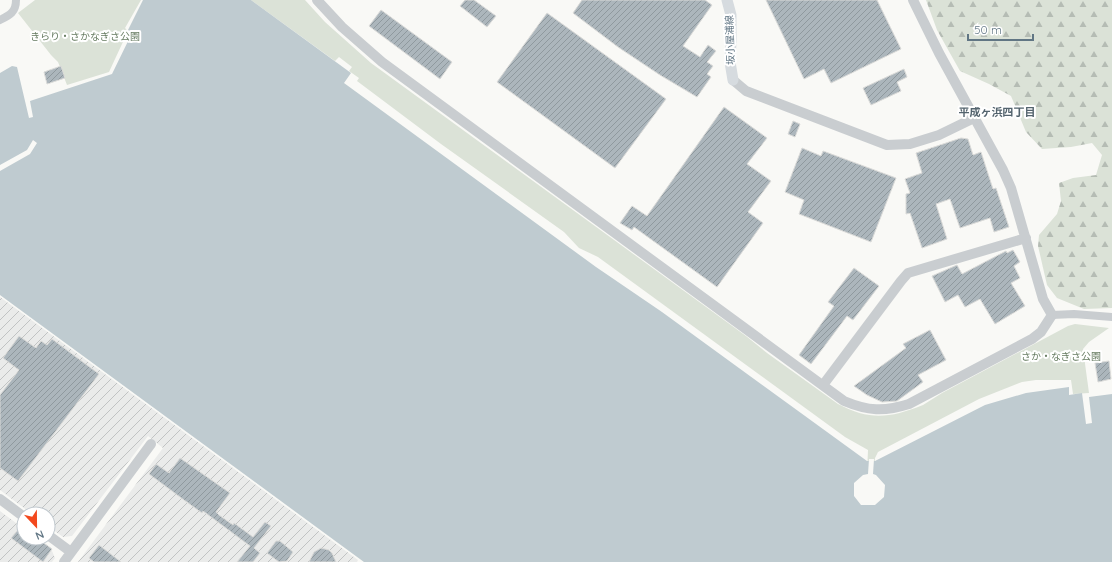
<svg xmlns="http://www.w3.org/2000/svg" width="1112" height="562" viewBox="0 0 1112 562" font-family="Quicksand,'Noto Sans JP',sans-serif">
  <style>
    .industrial { fill: url(#industrial-furrows) }
    .green { fill: #dbe2d7 }
    .forest { fill: url(#forest-firs) }
    .water { fill: #bfcbd0 }
    .pier { fill: #f9f9f6 }
    .building { fill: url(#building-hatch); stroke: #dbdbd9 }
    .lines { fill: none; stroke-linecap: round; stroke-linejoin: round }
    .minor { stroke: #c9cdd0; stroke-width: 8 }
    .tertiary { stroke: #c9cdd0; stroke-width: 10 }
    .secondary { stroke: #d6dbdf; stroke-width: 11 }
    .labels { text-anchor: middle; dominant-baseline: central; stroke-width: 4; stroke-linejoin: round; paint-order: stroke }
    .park-label { font-size: 10px; fill: #667b61; stroke: #fff }
    .street-label { font-size: 10px; fill: #617684; stroke: #fff }
    .neighbourhood-label { font-size: 11px; font-weight: bold; fill: #54646e; stroke: #fff }
  </style>
  <defs>
    <pattern id="industrial-furrows" width="10" height="10" patternUnits="userSpaceOnUse"><rect width="10" height="10" fill="#eaebea"/><path d="M-1 1l2-2M0 10L10 0M9 11l2-2" fill="none" stroke="#c1c3c3"/></pattern>
    <pattern id="forest-firs" width="22" height="20" patternUnits="userSpaceOnUse"><rect width="22" height="20" fill="#dbe2d7"/><path d="M5 1l3.5 6h-7zM16 11l3.5 6h-7z" fill="#b5bcb4"/></pattern>
    <pattern id="building-hatch" width="6" height="6" patternUnits="userSpaceOnUse"><rect width="6" height="6" fill="#acb6bc"/><path d="M-1 1l2-2M0 6l6-6M5 7l2-2" fill="none" stroke="#8f999e"/></pattern>
  </defs>
  <rect width="100%" height="100%" fill="#f9f9f6"/>
  <!-- industrial -->
  <path class="industrial" d="M0,297L358,560L357,562H78L163,448L148,436L72,536L63,537L48,526V514H32L0,490Z
    M0,511L24,529V538H36L52,551L55,558L52,562H0Z"/>
  <!-- green -->
  <path class="green" d="M35,0H141L125,28L128,31L109,72L67,85L58,62L51,55L18,13Z
    M251,0H305L325,22L371,63L746,336L767,353L838,404C870,421 890,418 923,405L942,393L1068,326L1075,324L1109,328L1089,342L1083,349L1089,393L1073,394L1071,380H1036L1022,382L979,399L878,452L875,458L874,474L867,473L868,450L845,437L598,257L579,248L564,232L441,144L357,81L359,78L349,71L352,67L339,57L335,61Z"/>
  <!-- forest -->
  <path class="forest" d="M926,0H1112V308L1084,309L1057,298L1047,285L1038,246L1039,235L1057,214L1061,201L1059,183L1073,178L1096,175L1102,155L1092,143L1071,147L1042,149L1026,132L1011,96L989,84L960,71L937,30Z"/>
  <!-- water -->
  <path class="water" d="M143,0H251L351,73L344,83L596,267L662,312L867,461H875L985,405L1026,393L1069,387V395L1082,393L1086,424L1092,423L1089,397L1112,394V562H364L0,295V171L30,154L37,143L33,140L27,150L0,165V73L12,66L17,67L29,118L33,117L30,101L112,74L132,33L128,30Z"/>
  <!-- pier -->
  <path class="pier" d="M869,459H874L873,474L876,475L885,485L884,497L875,505H861L854,496V483L863,475L868,474Z"/>
  <!-- building -->
  <path class="building" d="M465,0H474L496,16L487,27L460,6Z
    M582,0H705L712,5L683,46L700,57L708,45L716,51L707,62L713,66L707,74L711,77L697,97L660,75L618,47L573,13Z
    M766,0H877L901,49L831,83L824,69L804,79Z
    M381,10L452,62L440,79L369,26Z
    M547,13L666,99L615,168L497,82Z
    M61,66L65,78L47,84L44,72Z
    M904,69L907,77L897,82L901,91L871,105L863,88Z
    M724,107L767,138L747,164L771,181L748,212L763,223L717,287L634,227L632,230L620,223L632,206L647,216Z
    M793,121L800,124L795,137L788,134Z
    M961,138L968,139L973,155L981,152L993,189L996,188L1009,227L994,232L990,218L960,228L950,199L936,204L947,239L922,248L910,213L906,214V194L910,193L905,179L922,173L916,153Z
    M802,148L821,156L823,151L896,178L871,242L799,214L804,200L785,192Z
    M1013,250L1020,262L1014,266L1020,278L1011,283L1025,306L995,324L980,299L965,307L958,295L945,302L932,276L957,265L962,274L1006,251L1007,253Z
    M854,268L879,286L853,320L847,316L811,364L799,355L834,306L828,302Z
    M930,330L946,360L918,375L923,382L897,401L882,402L867,395L854,386L906,348L903,344Z
    M19,336L36,348L41,341L47,345L52,339L99,374L18,481L0,468V395L19,370L3,358Z
    M1109,361L1111,379L1098,382L1095,363Z
    M180,458L230,493L216,512L219,515L233,525L234,523L253,537L265,522L271,526L254,548L260,553L253,562H237L250,546L203,511L202,513L184,500L149,474L156,464L169,473Z
    M24,523V538H37L52,549L43,562L11,538Z
    M276,541H280L293,552L287,561L279,562L267,553Z
    M99,545L121,562H94L89,558Z
    M321,548L329,550L332,553L336,562H309L314,552Z"/>
  <g class="lines">
    <!-- minor -->
    <path class="minor" d="M0,20C10,15 16,12 16,0
      M1052,315L1074,314L1112,317"/>
    <!-- tertiary -->
    <path class="tertiary" d="M317,0L342,27L382,62L844,401C868,411 884,412 909,404L1032,339L1041,332L1052,315L1043,299L1011,188L1003,170L939,53L913,0
      M733,80L746,91L887,145L910,144L939,135L974,118
      M823,385L901,281L908,273L1026,238
      M0,499L24,517
      M48,535L71,552
      M64,562L151,444"/>
    <!-- secondary -->
    <path class="secondary" d="M727,0L731,15V41L730,62L733,80"/>
  </g>
  <g class="labels">
    <!-- park labels -->
    <g class="park-label">
      <text x="85" y="36">きらり・さかなぎさ公園</text>
      <text x="1061" y="356">さか・なぎさ公園</text>
    </g>
    <!-- street labels -->
    <g class="street-label">
      <text transform="translate(730 40) rotate(-92)">坂小屋浦線</text>
    </g>
    <!-- neighbourhood labels -->
    <g class="neighbourhood-label">
      <text x="997" y="112">平成ヶ浜四丁目</text>
    </g>
  </g>
  <!-- north arrow -->
  <g transform="translate(36 526) rotate(158)"><circle r="19" fill="#ffffff" stroke="#c0c8ce"/>
  <path d="M0-3L7 15L0 10L-7 15Z" fill="#f3481d"/>
  <text y="-6" font-size="11" font-weight="bold" text-anchor="middle" fill="#617684">N</text>
  </g>
  <!-- scale -->
  <path d="M968 34v6h65v-6" fill="none" stroke="#617684" stroke-width="2"/>
  <text x="974" y="34" font-size="12" fill="#617684" stroke="#ffffff" stroke-width="3" paint-order="stroke">50 m</text>
</svg>
